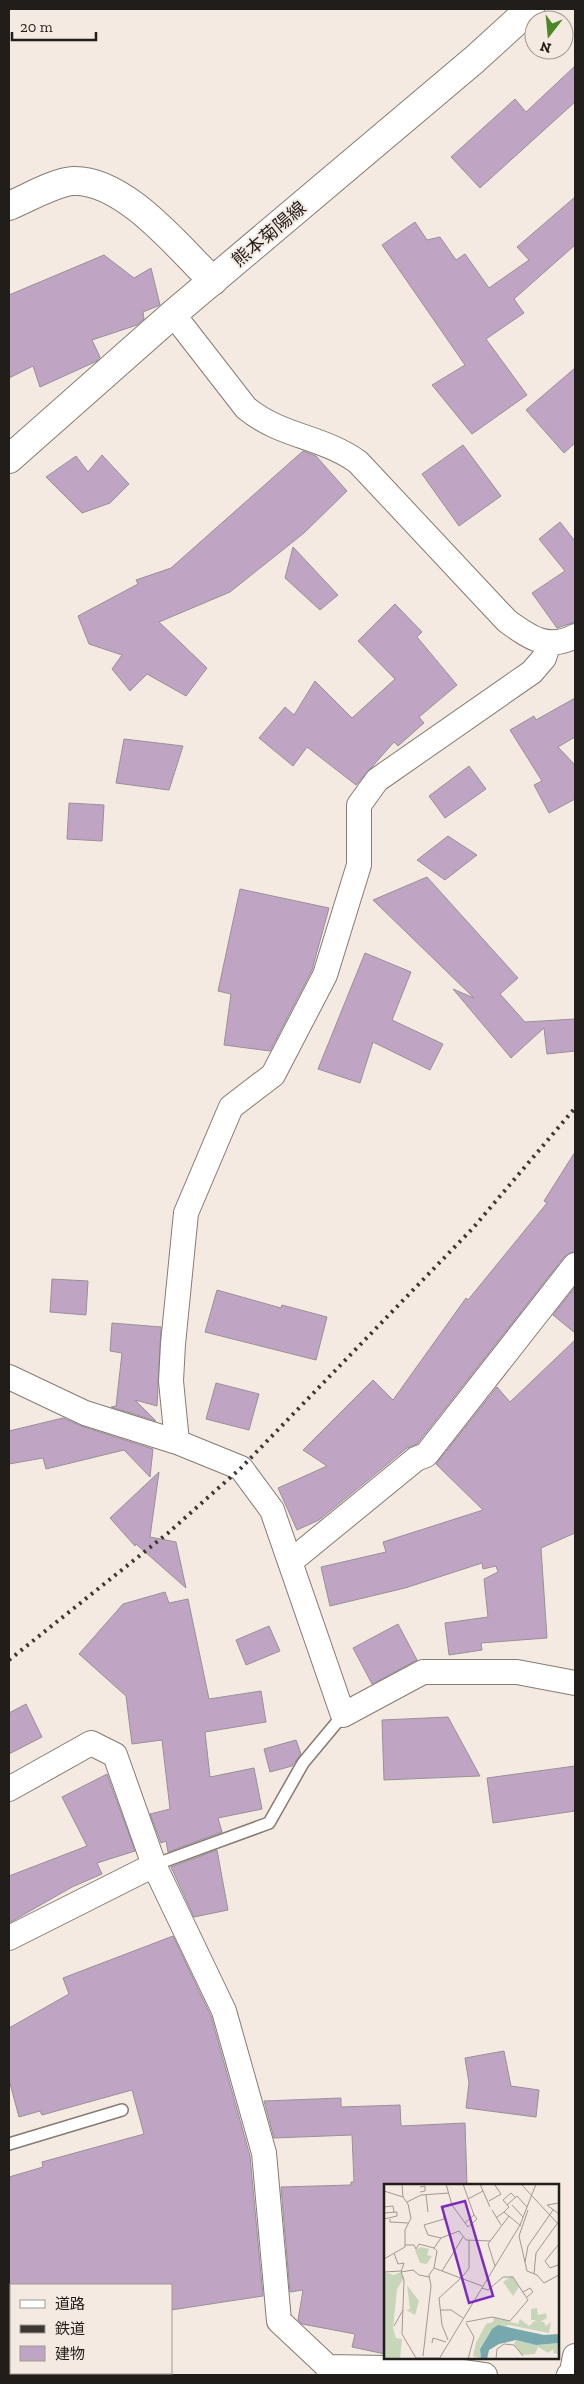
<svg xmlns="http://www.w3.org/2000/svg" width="584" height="2384" viewBox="0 0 584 2384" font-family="'Zilla Slab','Noto Sans JP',serif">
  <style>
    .building { fill: #c0a4c3; stroke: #989098 }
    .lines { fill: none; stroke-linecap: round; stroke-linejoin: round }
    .service-casing { stroke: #857b74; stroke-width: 14 }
    .minor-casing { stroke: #857b74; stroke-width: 26 }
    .tertiary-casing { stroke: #857b74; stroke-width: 30 }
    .secondary-casing { stroke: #857b74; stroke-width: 30 }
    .service { stroke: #fff; stroke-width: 11 }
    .minor { stroke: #fff; stroke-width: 24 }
    .tertiary { stroke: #fff; stroke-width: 28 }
    .secondary { stroke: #fff; stroke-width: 28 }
    .rail { stroke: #3c3733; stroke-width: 4; stroke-dasharray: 2.5 5; stroke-linecap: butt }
    .labels { text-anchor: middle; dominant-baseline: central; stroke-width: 4; stroke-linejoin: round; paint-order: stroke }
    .street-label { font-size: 18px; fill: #211d1a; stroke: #f5eae2 }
    .inset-road { fill: none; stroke: #a09892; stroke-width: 1 }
    .view { fill: #7b2cbf; fill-opacity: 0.15; stroke: #7b2cbf; stroke-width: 2.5 }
    .inset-edge { fill: none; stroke: #211d1a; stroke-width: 2.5 }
  </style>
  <rect width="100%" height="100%" fill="#f5eae2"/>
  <!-- building -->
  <path class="building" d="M575,66V102L480,188L451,157L515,99L526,112Z
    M575,197V245L514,299L524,313L486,339L527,395L472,434L432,385L465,365L382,245L415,222L427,240L440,237L456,260L465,254L489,288L529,260L517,247Z
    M104,255L134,278L151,268L160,305L143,312L144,319L137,325L92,340L100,357L97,361L40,387L33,366L9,378V295Z
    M575,368V443L564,453L526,410Z
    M463,445L501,496L459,526L422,474Z
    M303,451L316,456L347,491L304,533L230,592L159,622L207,668L186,696L147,674L130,691L112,669L122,655L89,644L78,616L138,584L136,580L171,568Z
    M102,455L129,484L110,503L82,513L46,477L76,456L88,472Z
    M560,522L575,541V622L557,628L532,593L565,571L539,539Z
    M293,547L338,595L320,610L285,578Z
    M395,604L422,632L417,637L457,685L419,717L424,723L398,746L394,742L356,785L307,747L293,766L259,738L285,707L294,715L315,681L352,718L395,679L358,641Z
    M575,698V737L558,747L575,765V799L549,813L534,785L542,781L510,730L534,716L536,720Z
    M124,739L183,746L169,790L116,783Z
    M469,766L486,789L445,818L429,796Z
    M69,803L104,805L102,841L67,839Z
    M448,836L477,855L445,880L417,860Z
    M427,877L518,978L500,994L525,1022L575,1019V1051L547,1054L544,1028L511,1058L453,989L474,998L373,900Z
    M240,889L329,908L312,970L270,1051L224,1045L231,994L218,991Z
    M365,953L411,972L392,1020L443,1044L430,1070L373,1042L360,1083L318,1069Z
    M575,1152V1252L564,1257L417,1444L407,1448L319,1520L297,1530L278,1488L327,1466L303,1450L373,1380L393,1400L466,1298L468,1300L547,1203L544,1201Z
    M52,1279L88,1281L86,1315L50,1312Z
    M575,1287V1333L553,1315Z
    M217,1290L281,1308L282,1305L327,1317L316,1360L205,1332Z
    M112,1323L161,1327L157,1406L135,1400L156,1421L111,1407L116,1406L122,1353L110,1351Z
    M575,1340V1533L541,1548L547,1638L481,1643L482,1650L449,1655L445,1623L488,1617L484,1579L498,1572L496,1566L483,1569L482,1563L405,1588L330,1606L321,1567L386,1552L383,1542L483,1510L436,1464L497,1387L510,1402Z
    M216,1383L259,1394L249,1430L206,1419Z
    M63,1418L81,1426L153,1449L150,1477L124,1450L46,1469L43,1458L9,1464V1431Z
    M159,1472L150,1537L176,1542L186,1588L136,1544L135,1546L110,1518Z
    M165,1592L169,1603L188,1599L209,1699L261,1691L266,1722L205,1732L210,1777L254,1768L262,1809L218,1818L222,1832L168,1852L166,1841L161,1843L150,1814L170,1809L162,1740L132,1744L126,1696L79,1654L123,1604Z
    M398,1624L417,1660L372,1684L353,1648Z
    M269,1626L280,1651L246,1665L236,1640Z
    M26,1704L42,1737L9,1754V1713Z
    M448,1717L480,1776L384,1780L382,1720Z
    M296,1740L301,1754L292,1766L270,1772L264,1749Z
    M575,1766V1811L493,1823L487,1778Z
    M107,1774L135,1851L97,1863L102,1874L72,1887L9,1923V1876L87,1846L62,1797Z
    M217,1850L228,1910L194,1917L171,1867Z
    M173,1936L211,2016L250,2156L263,2296L171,2310V2285H9V2177L43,2167L42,2162L144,2134L132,2090L42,2115L40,2111L19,2117L9,2080V2028L69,1994L63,1978Z
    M504,2051L511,2086L539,2090L536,2117L466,2108L469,2083L465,2058Z
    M341,2098V2107L400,2105L401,2126L465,2123L467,2185H385V2354L352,2347L355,2334L302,2324L298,2320L303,2290L290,2292L281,2187L351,2185V2182H354L352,2135L274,2138L264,2101Z"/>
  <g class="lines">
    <defs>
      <path id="service" d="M154,1865L269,1823L303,1763L343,1715
        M9,2144L122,2110"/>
      <path id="minor" d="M173,314L246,408C281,437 322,436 358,462L507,621C529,637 548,651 575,636
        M9,1377L85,1413L177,1442L241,1468L272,1510L343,1715L423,1672H517L575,1683
        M177,1442L171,1381L173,1344L186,1213L231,1107L273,1075L325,975L359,865V805L377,780L532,672L544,658L549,643
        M290,1562L416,1459L426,1455L575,1265
        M9,1789L91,1743L115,1755L154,1865L224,2011L264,2153L279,2321L328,2367L329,2375
        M9,1938L154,1865
        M328,2367L444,2369L485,2375
        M569,2375L572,2372L575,2356"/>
      <path id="tertiary" d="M9,206C26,199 55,182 73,181C124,179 178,247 213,281"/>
      <path id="secondary" d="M9,459L173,314L474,60L530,9"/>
    </defs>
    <!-- service casing -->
    <use href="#service" class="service-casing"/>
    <!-- minor casing -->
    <use href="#minor" class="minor-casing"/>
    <!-- tertiary casing -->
    <use href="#tertiary" class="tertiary-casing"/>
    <!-- secondary casing -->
    <use href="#secondary" class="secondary-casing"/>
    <!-- service -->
    <use href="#service" class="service"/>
    <!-- minor -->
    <use href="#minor" class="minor"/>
    <!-- tertiary -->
    <use href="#tertiary" class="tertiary"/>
    <!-- secondary -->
    <use href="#secondary" class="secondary"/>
    <!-- rail -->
    <path class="rail" d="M9,1660L168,1533L241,1468L473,1228L575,1108"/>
  </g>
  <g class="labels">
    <!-- street labels -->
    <g class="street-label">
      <text transform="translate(269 234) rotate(-40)">熊本菊陽線</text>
    </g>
  </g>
  <!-- overview -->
  <g transform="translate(384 2184)">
    <rect width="175" height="175" fill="#f5eae2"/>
    <path d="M37,63L45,65L43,71L48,72L43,80L36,79L31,66ZM0,88L10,91L17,88L20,94L13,105L9,144L12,154L18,155L16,175H0ZM128,92L135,103L129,112L119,98ZM23,101L35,117L31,131L22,126L26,125ZM153,124L154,131L162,129L163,134L156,138H160L162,142L167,138L165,149L125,141L108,145L96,164L97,175L89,172L92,159L102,140L109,138L110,133L134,140L136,135L145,142L152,136H147V125ZM132,156L152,161L175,159V170L169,169L170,165L164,169L154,163L151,170L138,171L130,160Z" fill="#c7d6b9"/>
    <path d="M114,141L160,151L175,150V159L152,161L132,156L115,160L105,166L103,175H97L96,165L108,145Z" fill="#76a8ad"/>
    <path class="inset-road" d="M62,0L68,21L84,43L93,35L90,31M79,0L90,31L81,39M96,0L106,23M137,0L175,41M36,3L41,2V7L36,8M0,7L19,13M42,11L44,28M84,15L99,7M105,17L117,10L110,0M23,18L37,11L65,9M175,19L163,21L175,30M123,21L133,12L143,23M128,21L139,33M0,23L9,22L10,28M108,26L117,41M144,26L135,52L143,87L153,91L160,99L175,91M120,28L125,23L119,16L127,9L131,13M0,29L13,28V32L0,35M113,33L120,28L137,42M6,35V38L24,39M57,54L44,51L40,41L60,35L59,23L68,21M21,61H30L32,65L35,60L50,64M50,64L57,54L75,47L82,56L106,57M10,69L14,80L20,79L17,88M0,75L21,63V46L27,34L24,20L19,13L18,0M141,78L144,62L169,26M174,81L166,84L161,77L175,60M111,82L104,60L125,32M50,84L98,102M58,87L79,53M0,88L17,87M17,88L20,96L18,150L32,174M17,88L29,86L35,91L45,93M150,90L152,69L175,37M79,92L85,84V56M139,108L146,104L149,108L143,113M56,126H67L79,134M82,138L108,133L126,137L144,116L129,93H119L104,106L98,104M82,139L90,153L84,175M10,142L19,126M64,156L58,141L55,114L77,94M48,159L49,154L62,158M39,172L47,102L45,91L50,84L53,67L50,64M32,174H55M55,175L136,41L152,0M112,175L113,165L120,160L130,161L139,172"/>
    <path class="view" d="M81,17L109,112L85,119L58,23Z"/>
    <rect width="175" height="175" class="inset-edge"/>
  </g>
  <!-- border -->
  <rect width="584" height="2384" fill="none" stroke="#211d1a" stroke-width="20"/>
  <!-- legend -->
  <rect x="10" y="2284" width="162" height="90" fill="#f5eae2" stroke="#a09892"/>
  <rect x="20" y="2300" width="25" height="8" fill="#ffffff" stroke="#a09892"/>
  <text x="55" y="2309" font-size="15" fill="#211d1a">道路</text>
  <rect x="20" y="2325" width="25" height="8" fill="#3c3733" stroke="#a09892"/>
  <text x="55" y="2334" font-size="15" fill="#211d1a">鉄道</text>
  <rect x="20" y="2346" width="25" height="15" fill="#c0a4c3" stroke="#a09892"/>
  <text x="55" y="2359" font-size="15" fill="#211d1a">建物</text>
  <!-- north arrow -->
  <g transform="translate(549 35) rotate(196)"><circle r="24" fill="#f5eae2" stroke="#a09892"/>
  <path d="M0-4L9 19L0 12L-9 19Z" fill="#4b8725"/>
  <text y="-8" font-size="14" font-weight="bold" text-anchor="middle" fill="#211d1a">N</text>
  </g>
  <!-- scale -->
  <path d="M12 32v8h84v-8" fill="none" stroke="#211d1a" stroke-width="2.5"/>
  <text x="20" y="32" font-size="15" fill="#211d1a" stroke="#f5eae2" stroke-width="4" paint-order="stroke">20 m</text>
</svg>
